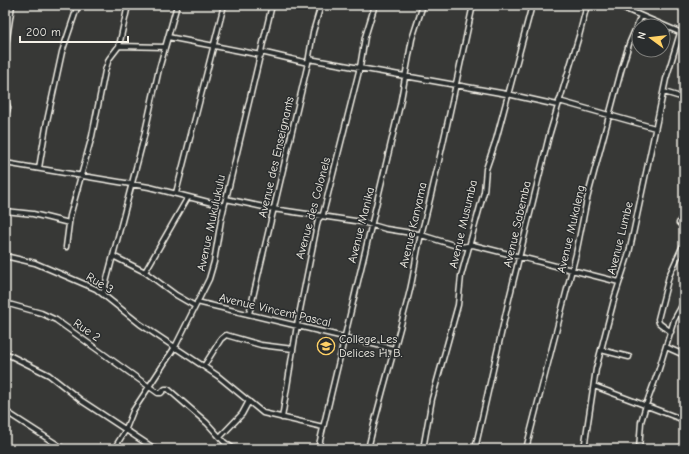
<svg xmlns="http://www.w3.org/2000/svg" width="689" height="454" viewBox="0 0 689 454" font-family="'Comic Neue',sans-serif">
  <style>
    .lines { fill: none; stroke-linecap: round; stroke-linejoin: round }
    .street-casing { stroke: #f4f1e8; stroke-width: 7 }
    .street { stroke: #2a2d2e; stroke-width: 4 }
    .labels { text-anchor: middle; dominant-baseline: central; stroke-width: 3; stroke-linejoin: round; paint-order: stroke }
    .street-label { font-size: 12px; fill: #f4f1e8; stroke: #2a2d2e }
    .poi-label { font-size: 12px; fill: #f4f1e8; stroke: #2a2d2e; text-anchor: start }
  </style>
  <rect width="100%" height="100%" fill="#373836"/>
  <filter id="ink" filterUnits="userSpaceOnUse"><feTurbulence type="fractalNoise" baseFrequency=".025" numOctaves="2"/><feDisplacementMap in="SourceGraphic" scale="8" xChannelSelector="R" yChannelSelector="G"/><feConvolveMatrix kernelMatrix="1 2 1 2 8 2 1 2 1" color-interpolation-filters="sRGB"/></filter>
  <g filter="url(#ink)">
    <g class="lines">
      <defs>
        <path id="street" d="M616,5L684,34
          M168,37L261,55
          M119,46L165,47
          M5,52L12,5
          M261,52L308,63
          M309,59L512,95L557,105
          M664,92L684,98
          M5,97L8,108L5,118
          M559,101L655,128
          M5,163L149,187L224,206
          M39,168L47,121L62,52L78,5
          M176,193L224,5
          M226,199L273,209L362,222L386,229L418,234L460,247L473,245L619,282
          M5,211L33,214L69,223
          M684,213L679,223L684,227
          M66,247L70,216L92,136L105,71L109,59L119,46L128,5
          M5,256L35,263L96,289L140,324L218,376L263,413L323,427
          M113,256L145,272L176,295L195,306
          M145,272L188,197
          M103,294L143,141L159,69L177,5
          M197,302L394,349
          M5,303L41,313L56,320L158,393H161L165,389H168L207,423L225,443L234,449
          M249,314L308,63L313,32L321,5
          M671,332L659,323L658,319L669,276L684,243
          M666,347L684,355
          M601,350L629,357
          M5,353L49,375L82,401L155,449
          M204,366L221,339L226,335L261,345L293,349
          M594,386L684,420
          M5,411L64,449
          M282,418L297,325L318,220L323,214L360,67L365,37L375,5
          M220,437L242,414L249,401
          M114,449L125,431L133,411L175,347L209,279L214,262L221,220L272,5
          M318,449L400,105L412,39L423,5
          M368,449C380,397 396,346 409,294C414,275 416,254 421,235C441,159 456,82 473,5
          M423,449L432,399L458,305L461,276L484,192L486,169L496,140L532,5
          M475,449L509,299L549,136L579,36L587,5
          M526,449L576,254L587,199L621,71L629,44L641,16
          M584,449L596,369L615,296L629,253L666,79L680,33
          M639,449L641,422L646,405L658,372L674,320L684,302"/>
      </defs>
      <!-- street casing -->
      <use href="#street" class="street-casing"/>
      <!-- street -->
      <use href="#street" class="street"/>
    </g>
  </g>
  <!-- icons -->
  <defs>
    <symbol id="school-ring" viewBox="-11 -11 22 22"><circle r="9.5" fill="#2a2d2e" stroke="#ffd166" stroke-width="1.5"/><path d="M0-5L7-2L0 1L-7-2ZM-4 1L0 2.5L4 1V4Q0 6-4 4Z" fill="#ffd166"/></symbol>
  </defs>
  <g fill-rule="evenodd">
    <use href="#school-ring" x="316" y="336" width="20" height="20"/>
  </g>
  <g class="labels">
    <!-- street labels -->
    <g class="street-label">
      <text transform="translate(276 157) rotate(-77)">Avenue des Enseignants</text>
      <text transform="translate(313 208) rotate(-75)">Avenue des Colonels</text>
      <text transform="translate(211 223) rotate(-78)">Avenue Mukulukulu</text>
      <text transform="translate(463 224) rotate(-77)">Avenue Musumba</text>
      <text transform="translate(517 224) rotate(-77)">Avenue Sabemba</text>
      <text transform="translate(361 225) rotate(-76)">Avenue Manika</text>
      <text transform="translate(413 225) rotate(-77)">Avenue Kanyama</text>
      <text transform="translate(571 229) rotate(-77)">Avenue Mukaleng</text>
      <text transform="translate(620 238) rotate(-76)">Avenue Lumbe</text>
      <text transform="translate(100 283) rotate(31)">Rue 3</text>
      <text transform="translate(275 310) rotate(13)">Avenue Vincent Pascal</text>
      <text transform="translate(87 330) rotate(35)">Rue 2</text>
    </g>
    <!-- poi labels -->
    <g class="poi-label">
      <text x="339" y="339">College Les<tspan x="339" dy="14">Delices H. B.</tspan></text>
    </g>
  </g>
  <!-- margin -->
  <rect width="689" height="454" fill="none" stroke="#2a2d2e" stroke-width="20"/>
  <rect x="10" y="10" width="669" height="434" fill="none" stroke="#f4f1e8" stroke-width="1.5" filter="url(#ink)"/>
  <!-- north arrow -->
  <g transform="translate(651 38) rotate(285)"><circle r="19" fill="#2a2d2e" stroke="#7b7b78"/>
  <path d="M0-3L7 15L0 10L-7 15Z" fill="#ffd166"/>
  <text y="-6" font-size="11" font-weight="bold" text-anchor="middle" fill="#f4f1e8">N</text>
  </g>
  <!-- scale -->
  <path d="M20 36v6h108v-6" fill="none" stroke="#f4f1e8" stroke-width="2"/>
  <text x="26" y="36" font-size="12" fill="#f4f1e8" stroke="#2a2d2e" stroke-width="3" paint-order="stroke">200 m</text>
</svg>
